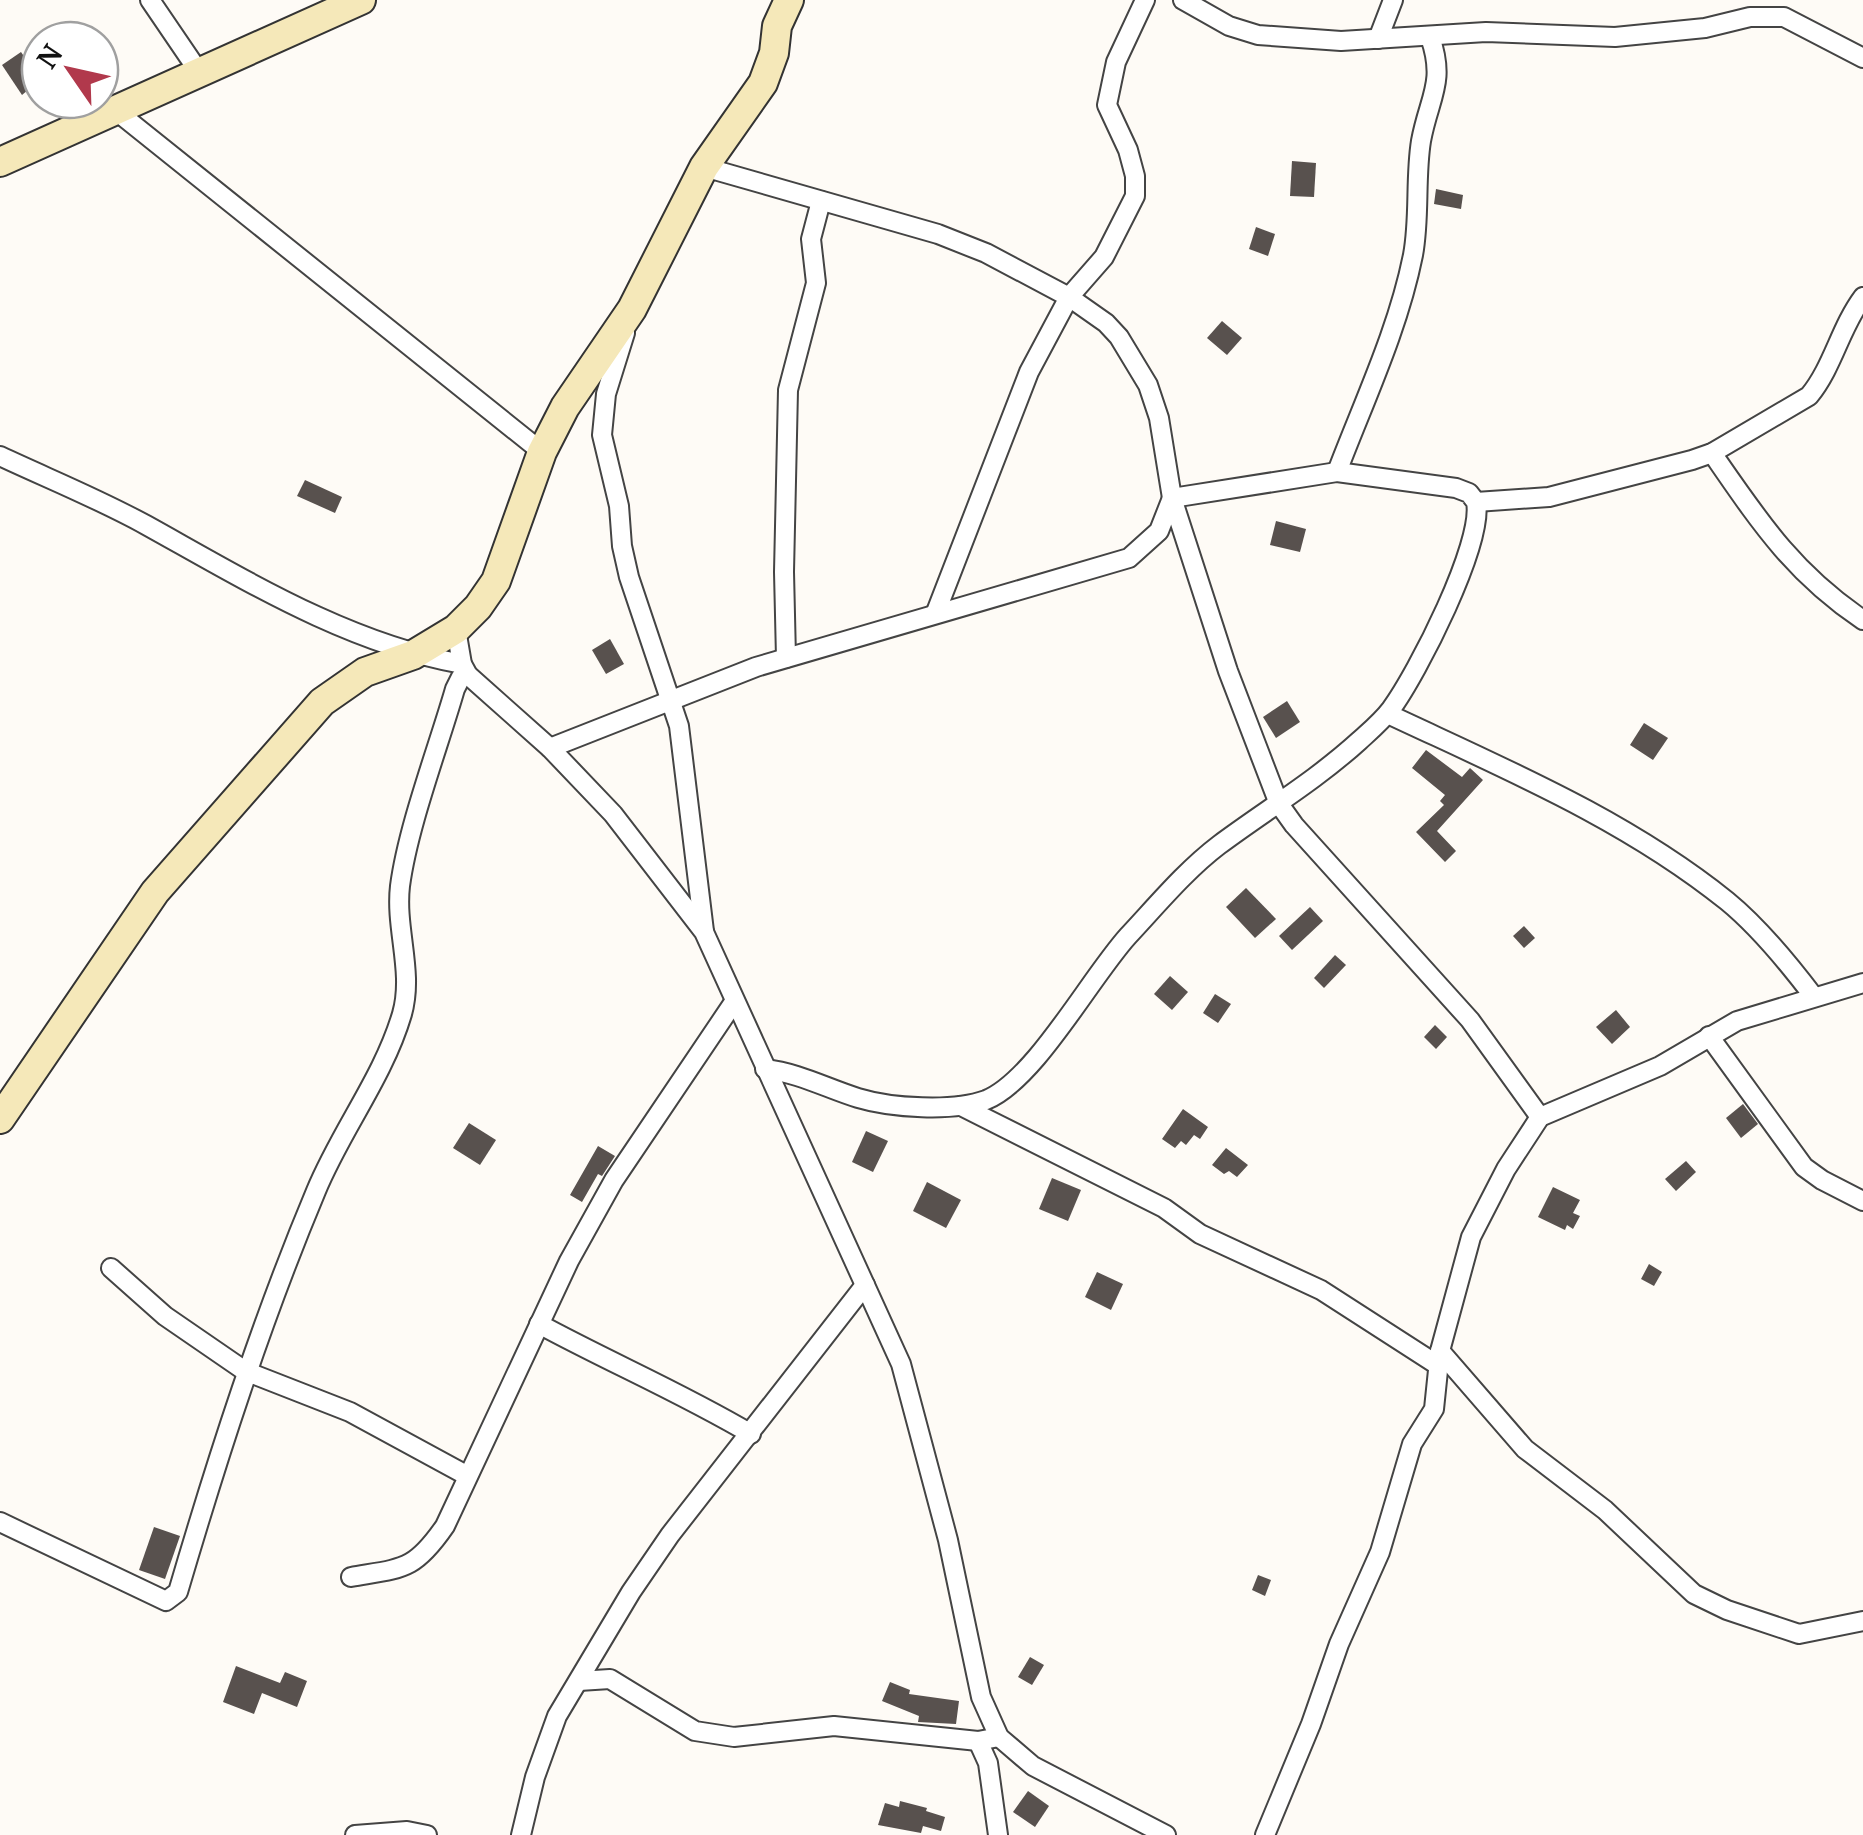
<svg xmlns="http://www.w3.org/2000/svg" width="1863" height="1835" font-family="'PT Serif',serif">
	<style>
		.building { fill: #58514e }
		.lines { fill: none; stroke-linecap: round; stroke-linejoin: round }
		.street-casing { stroke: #444; stroke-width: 22 }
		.secondary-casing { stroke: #333; stroke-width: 32 }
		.street { stroke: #fff; stroke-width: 18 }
		.secondary { stroke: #f5e8b9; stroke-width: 28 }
	</style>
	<rect width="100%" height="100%" fill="#fefbf6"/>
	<g class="building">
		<path d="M21 52 40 80 22 95 2 65Z"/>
		<path d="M1292 161 1316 163 1314 197 1290 196Z"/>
		<path d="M1436 189 1463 195 1461 209 1434 204Z"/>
		<path d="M1256 227 1275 234 1268 256 1249 249Z"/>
		<path d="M1222 321 1242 338 1227 355 1207 338Z"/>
		<path d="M305 480 342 497 335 513 297 496Z"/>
		<path d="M1276 521 1306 529 1300 552 1270 545Z"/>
		<path d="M610 639 624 664 606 674 592 650Z"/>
		<path d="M1287 701 1300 722 1276 738 1263 717Z"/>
		<path d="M1644 723 1668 738 1653 760 1630 745Z"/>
		<path d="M1426 750 1462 777 1470 768 1483 780 1437 831 1456 851 1445 862 1416 832 1444 805 1440 801 1445 795 1412 768Z"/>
		<path d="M1246 888 1276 919 1255 938 1226 907Z"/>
		<path d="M1310 907 1323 921 1292 950 1279 936Z"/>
		<path d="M1524 926 1535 938 1524 948 1513 936Z"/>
		<path d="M1335 955 1346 965 1324 988 1314 978Z"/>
		<path d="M1170 976 1188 992 1172 1010 1154 994Z"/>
		<path d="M1215 994 1231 1004 1218 1023 1203 1013Z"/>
		<path d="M1616 1010 1630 1027 1612 1044 1596 1027Z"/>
		<path d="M1435 1025 1447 1037 1436 1049 1424 1037Z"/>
		<path d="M1743 1104 1758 1124 1741 1138 1726 1118Z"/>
		<path d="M1183 1109 1208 1127 1200 1139 1194 1135 1186 1145 1181 1141 1175 1148 1162 1139Z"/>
		<path d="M469 1123 496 1140 480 1165 453 1148Z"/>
		<path d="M866 1131 888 1141 873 1172 852 1162Z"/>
		<path d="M598 1146 615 1156 602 1176 598 1174 582 1202 570 1195Z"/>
		<path d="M1226 1148 1248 1165 1237 1177 1229 1171 1224 1174 1212 1165Z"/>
		<path d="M1686 1161 1696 1172 1676 1191 1665 1179Z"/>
		<path d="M1052 1178 1081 1190 1068 1221 1039 1209Z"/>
		<path d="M927 1182 961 1200 946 1228 913 1211Z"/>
		<path d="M1553 1187 1580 1200 1573 1213 1580 1216 1573 1229 1567 1225 1565 1230 1538 1217Z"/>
		<path d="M1649 1264 1662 1272 1654 1286 1641 1279Z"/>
		<path d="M1097 1272 1123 1284 1111 1310 1085 1297Z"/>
		<path d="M154 1527 180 1536 165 1579 139 1570Z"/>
		<path d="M1258 1575 1271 1580 1265 1596 1252 1590Z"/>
		<path d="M1030 1657 1044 1665 1032 1685 1018 1677Z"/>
		<path d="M236 1666 280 1683 285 1672 307 1681 297 1707 262 1693 254 1714 223 1702Z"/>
		<path d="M890 1682 910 1690 909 1694 959 1701 956 1724 918 1722 919 1716 882 1701Z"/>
		<path d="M1028 1791 1049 1806 1035 1827 1013 1812Z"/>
		<path d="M900 1801 927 1808 926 1811 945 1817 941 1831 923 1826 921 1833 878 1825 885 1803 899 1807Z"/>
	</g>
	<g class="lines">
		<g class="street-casing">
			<g id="street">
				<path d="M150 0 199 72"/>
				<path d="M1183 0 1229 26 1258 35 1341 41 1486 32 1615 37 1705 28 1750 17H1784L1863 58"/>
				<path d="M1378 39 1393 0"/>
				<path d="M115 110 542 452"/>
				<path d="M704 167 938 234 986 253 1069 297 1106 323 1119 337 1148 385 1159 418 1172 498 1228 671 1279 804 1294 825 1470 1020 1540 1117"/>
				<path d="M625 333 606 394 602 435 619 506 622 546 629 577 679 726 704 931"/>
				<path d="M1712 453C1759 521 1793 573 1863 620"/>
				<path d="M0 456C49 479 99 499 146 525 247 581 347 643 462 664"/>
				<path d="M1337 472C1364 401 1398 330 1413 255 1420 218 1415 178 1421 141 1429 97 1446 83 1430 37"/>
				<path d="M1476 502 1549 497 1692 460 1712 453 1809 396C1833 367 1840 328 1863 297"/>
				<path d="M936 612 1029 372 1069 297 1104 257 1135 196V176L1128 150 1107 105 1116 62 1145 0"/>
				<path d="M456 629 462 664 468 675 550 748 613 814 704 932 901 1364 948 1540 981 1697 999 1737 1033 1766 1166 1835"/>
				<path d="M786 658 784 572 788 390 816 283 811 239 821 201"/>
				<path d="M1388 714C1505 769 1625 819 1727 901 1760 928 1789 964 1814 997"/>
				<path d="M550 748 756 667 1129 558 1159 531 1172 498 1337 472 1456 488 1469 493 1476 502C1484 543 1417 674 1391 709 1382 721 1370 731 1359 741 1315 781 1266 810 1219 845 1186 870 1157 905 1128 936 1090 978 1035 1080 986 1100 953 1112 891 1108 858 1098 826 1088 799 1073 765 1069"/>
				<path d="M1709 1036 1804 1167 1822 1180 1863 1201"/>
				<path d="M961 1106 1164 1208 1200 1234 1321 1290 1439 1366"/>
				<path d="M111 1268 165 1316 245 1371 350 1412 466 1475"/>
				<path d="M539 1324C609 1362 682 1393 751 1434"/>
				<path d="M1440 1351 1525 1449 1605 1510 1694 1594 1727 1610 1799 1634 1863 1621"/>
				<path d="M0 1522 166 1601 178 1592C218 1456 261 1322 316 1191 341 1130 383 1078 402 1014 414 972 395 929 400 886 408 826 438 748 455 689L461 677 468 675"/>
				<path d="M351 1577C403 1568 414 1571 445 1526L569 1261 614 1180 734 1002"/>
				<path d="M579 1681 610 1679 695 1731 734 1737 834 1726 978 1741 999 1737"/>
				<path d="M978 1741 988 1763 998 1835"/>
				<path d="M355 1835 407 1831 427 1835"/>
				<path d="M521 1835 535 1777 557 1716 631 1592 670 1535 865 1285"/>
				<path d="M1265 1835 1311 1724 1339 1644 1380 1552 1412 1444 1434 1409 1440 1351 1471 1237 1506 1169 1540 1117 1660 1066 1737 1021 1863 983"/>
			</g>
		</g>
		<g class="secondary-casing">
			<g id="secondary">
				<path d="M0 162 361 0"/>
				<path d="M0 1119 155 892 322 702 365 672 413 655 456 629 478 607 496 581 542 452 565 407 632 309 704 167 763 83 774 53 777 26 789 0"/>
			</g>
		</g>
		<use href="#street" class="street"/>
		<use href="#secondary" class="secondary"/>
	</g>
	<g transform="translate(70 70) rotate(304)"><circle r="48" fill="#ffffff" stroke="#a0a0a0" stroke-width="2.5"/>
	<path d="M0-8L18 38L0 25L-18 38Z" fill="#b1394c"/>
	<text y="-15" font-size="28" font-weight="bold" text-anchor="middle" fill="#111111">N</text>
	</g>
</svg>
